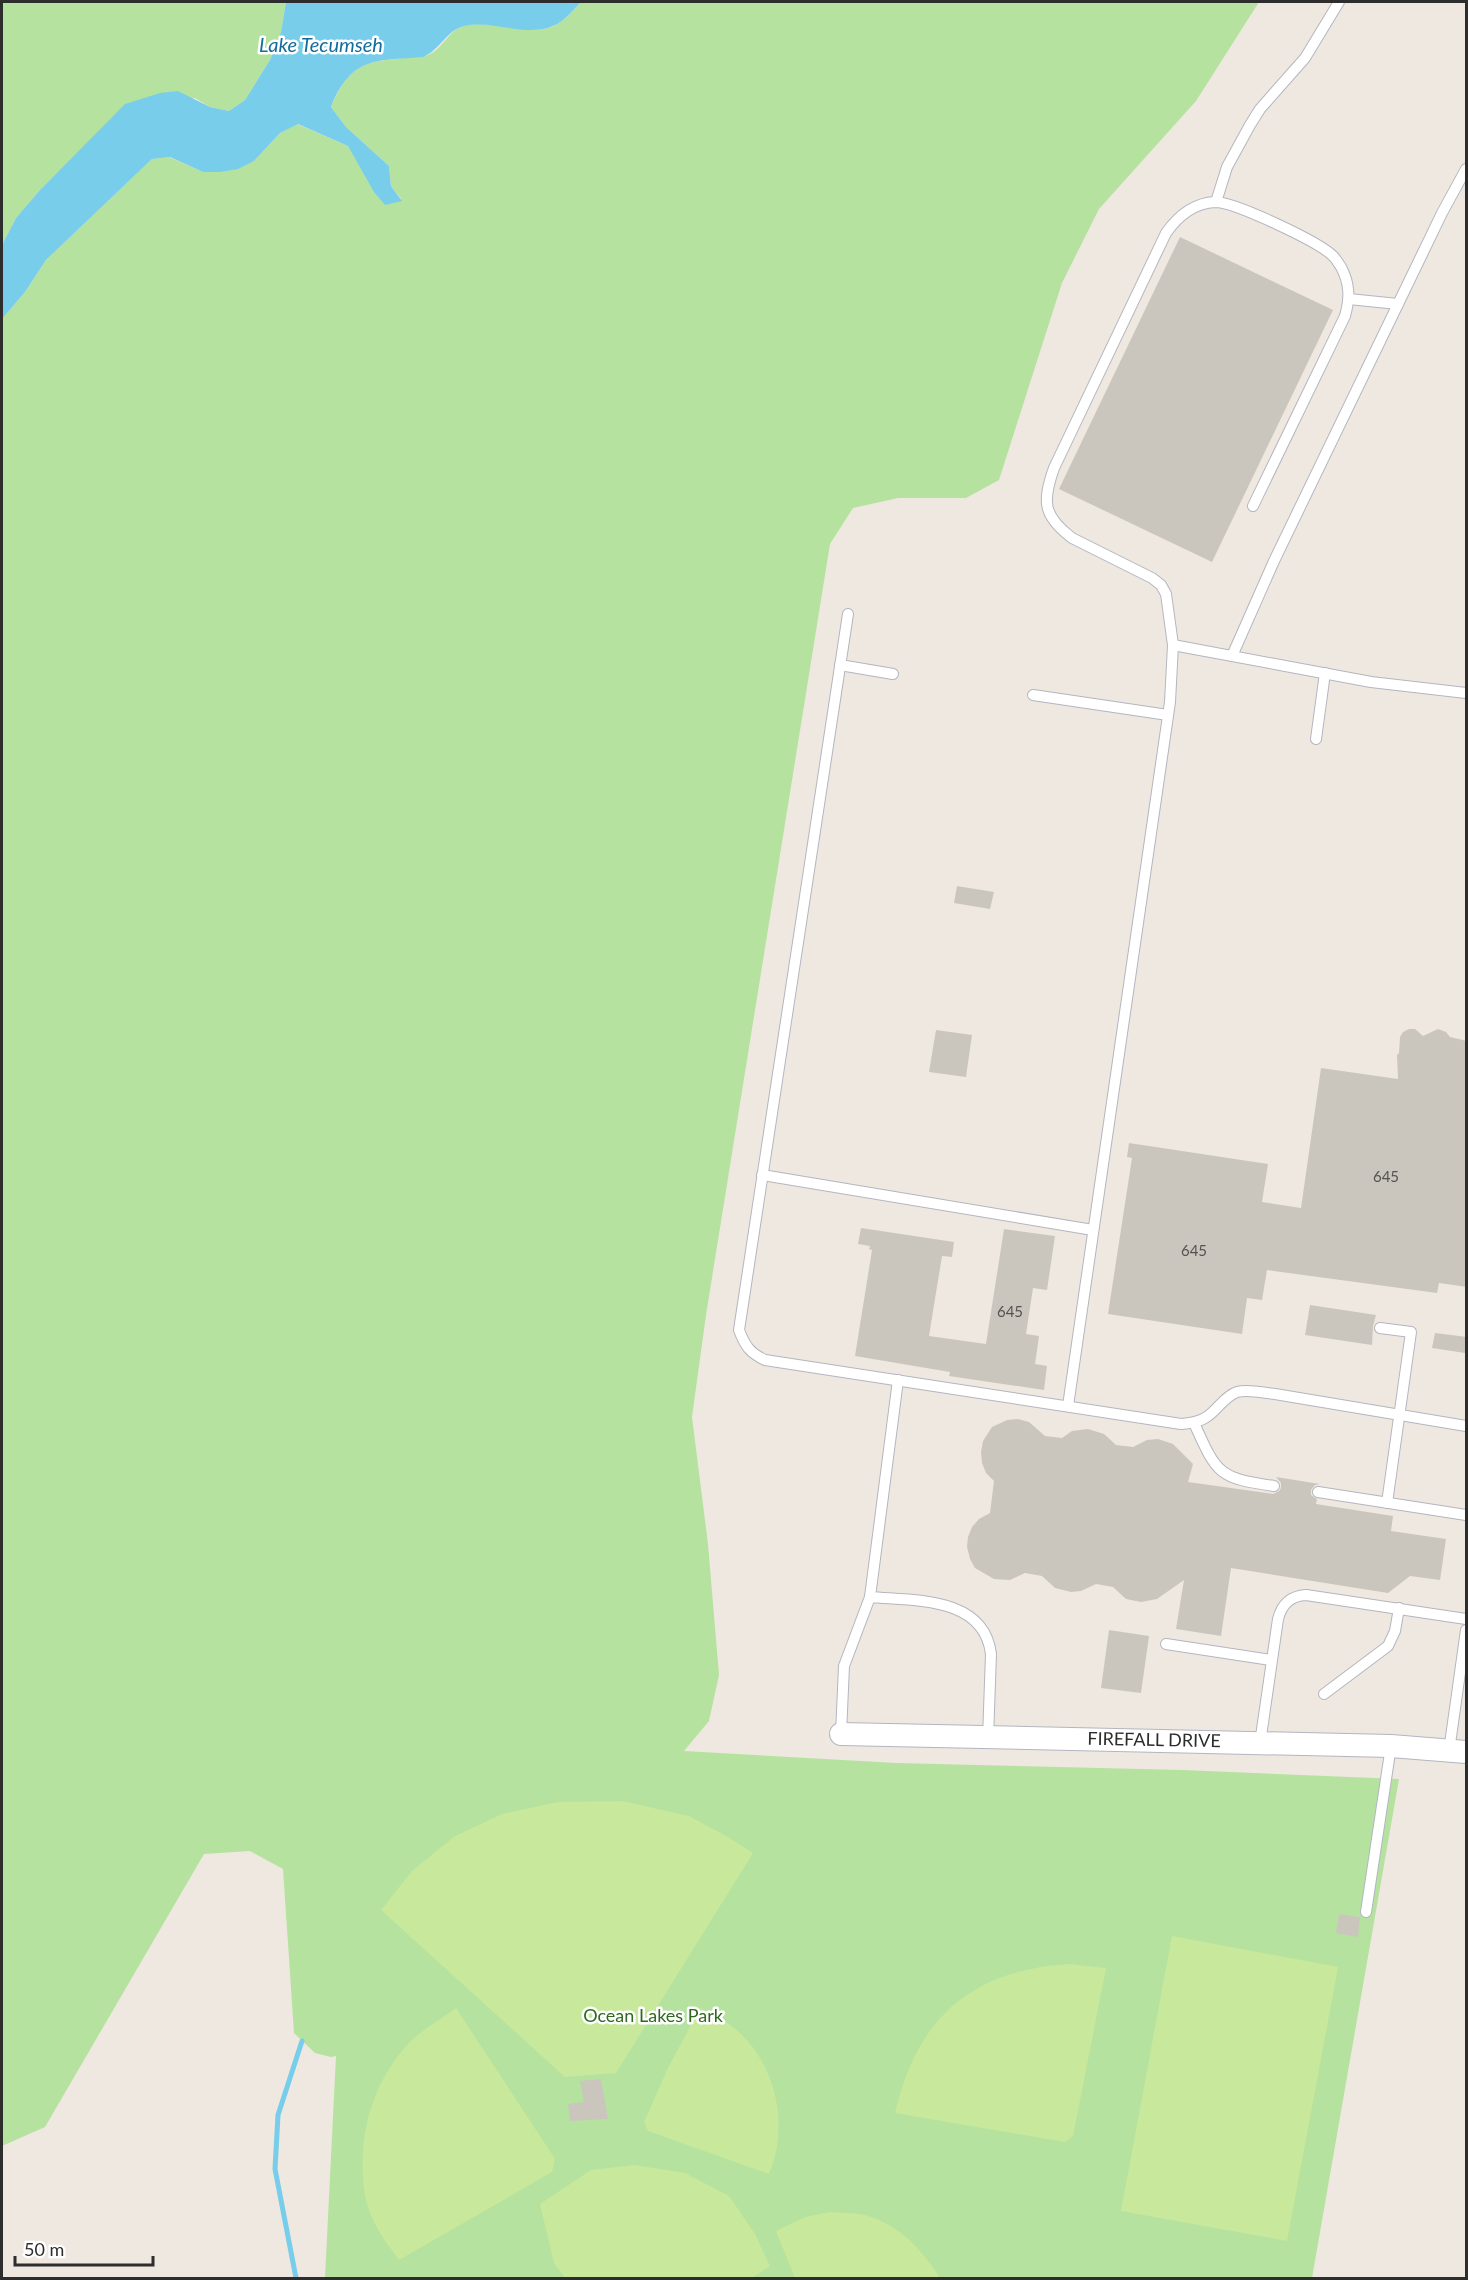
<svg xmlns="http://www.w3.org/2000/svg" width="1468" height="2280" font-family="Lato,sans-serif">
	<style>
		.green { fill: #b6e29f }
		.pitch { fill: #c8e89b }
		.water { fill: #78cdeb }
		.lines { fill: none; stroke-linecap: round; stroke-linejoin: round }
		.stream { stroke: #78cdeb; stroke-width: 5 }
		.building { fill: #cac6be }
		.lane-casing { stroke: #b3b6c0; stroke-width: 12 }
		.street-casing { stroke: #b3b6c0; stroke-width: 24 }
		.lane { stroke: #fff; stroke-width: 10 }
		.street { stroke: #fff; stroke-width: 22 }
		.labels { text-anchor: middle; stroke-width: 5; stroke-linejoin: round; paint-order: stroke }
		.number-label { font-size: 15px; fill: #545351 }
		.street-label { font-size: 18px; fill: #2d2d2d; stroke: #fff }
		.park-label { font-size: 18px; fill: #2e691e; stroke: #fff }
		.water-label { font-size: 20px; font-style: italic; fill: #136d9b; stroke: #fff }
	</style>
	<rect width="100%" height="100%" fill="#eee8e0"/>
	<g class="green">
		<path d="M2 2H286L281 32 270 60 245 100 229 111 210 107 195 98 126 104 40 190 16 218 2 245Z"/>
		<path d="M581 2H1259L1196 101 1099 209 1062 283 999 480 966 498H898L853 508 830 544 706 1315 692 1417 708 1544 719 1675 709 1721 684 1751 896 1763 1183 1770 1399 1779 1312 2278H325L336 2056 331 2057 315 2053 294 2033 283 1869 250 1851 204 1854 45 2127 2 2146V319L25 292 46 260 152 159 169 157 203 172 254 161 280 133 297 124 348 146 358 161 402 200 391 186 389 166 346 127 331 107C350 65 361 62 405 58 414 57 424 58 432 53 446 44 449 29 467 25 494 20 530 37 554 26 565 21 573 10 581 2Z"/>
	</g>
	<g class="pitch">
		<path d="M622 1801 689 1816 728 1837 753 1853 616 2073 565 2077 381 1910 412 1871 455 1836 502 1814 558 1802Z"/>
		<path d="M1172 1936 1338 1967 1287 2241 1121 2211Z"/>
		<path d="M1069 1964 1106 1968 1073 2136 1065 2142 895 2113C917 2018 971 1970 1069 1964Z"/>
		<path d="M456 2008 555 2159 552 2172 399 2260C386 2242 371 2223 366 2200 355 2145 370 2085 408 2044 421 2030 440 2020 456 2008Z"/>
		<path d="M700 2008C713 2015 728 2022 739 2032 777 2067 789 2127 769 2174L648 2131 644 2122 668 2068Z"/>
		<path d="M634 2165 685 2173 729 2196 755 2234 770 2266 752 2278H565L554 2263 540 2204 591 2170Z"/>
		<path d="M831 2212C840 2213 851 2213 860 2214 896 2221 922 2249 940 2278H795L776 2231 805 2217Z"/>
	</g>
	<path class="water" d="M286 2H581C573 10 564 22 553 26 525 38 493 19 464 26 447 30 440 50 423 57 375 61 352 56 331 107L346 127 389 166 391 186 402 201 385 205 374 192 348 146 298 124 280 133 254 161 238 169 220 172H203L170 157 152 159 46 260 25 292 2 319V245L16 218 40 190 125 104 160 93 178 91 210 107 229 111 245 100 270 60 281 32Z"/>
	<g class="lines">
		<path class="stream" d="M296 2278 275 2169 278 2115 302 2041"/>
	</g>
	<g class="building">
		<path d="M1180 237 1333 310 1212 562 1059 489Z"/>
		<path d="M957 886 994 892 990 909 954 903Z"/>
		<path d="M1409 1029H1415L1423 1036 1438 1029 1446 1032 1450 1037 1467 1041V1287L1439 1283 1437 1293 1267 1270 1262 1300 1247 1298 1242 1334 1108 1314 1132 1158 1127 1157 1129 1143 1268 1164 1262 1202 1301 1208 1321 1068 1398 1079 1397 1055 1399 1053 1400 1037 1403 1032Z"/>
		<path d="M936 1030 972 1035 966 1077 929 1072Z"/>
		<path d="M861 1228 954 1242 952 1257 942 1256 929 1336 986 1344 1004 1229 1055 1236 1047 1290 1033 1288 1026 1334 1039 1336 1035 1364 1047 1366 1044 1390 949 1376 950 1372 855 1356 872 1250 869 1249 870 1246 858 1244Z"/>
		<path d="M1310 1305 1376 1315 1373 1326 1372 1345 1305 1335Z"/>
		<path d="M1435 1333 1467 1337 1465 1353 1432 1348Z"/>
		<path d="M1018 1419 1029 1422 1045 1436 1062 1438 1072 1431 1088 1429 1104 1434 1116 1445 1133 1447 1147 1440 1158 1439 1173 1444 1193 1464 1188 1482 1273 1494 1279 1491 1281 1488V1483L1276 1477 1320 1484 1315 1485 1311 1490V1495L1317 1499 1316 1504 1393 1516 1391 1531 1446 1539 1440 1580 1410 1576 1388 1593 1231 1568 1221 1636 1176 1629 1184 1580 1157 1599 1141 1602 1126 1599 1113 1587 1096 1584 1081 1591 1071 1592 1055 1588 1042 1576 1025 1573 1010 1580 994 1579 975 1568 970 1559 967 1547 968 1537 972 1527 979 1519 990 1513 994 1481 986 1473 982 1463 981 1452 983 1441 992 1427 1007 1420Z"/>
		<path d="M1109 1630 1149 1636 1141 1693 1101 1688Z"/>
		<path d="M1339 1914 1360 1917 1358 1937 1336 1933Z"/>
		<path d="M601 2079 608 2119 570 2121 568 2104 584 2102 580 2081Z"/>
	</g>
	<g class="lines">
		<g class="lane-casing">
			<g id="lane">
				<path d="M1216 202 1227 167 1250 125 1260 109 1305 58 1339 2"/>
				<path d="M1349 299 1398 304"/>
				<path d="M848 614 739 1330C745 1346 750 1353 765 1360L1181 1424C1190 1423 1200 1422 1208 1416 1218 1409 1225 1396 1237 1392 1248 1389 1264 1393 1275 1394L1466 1426"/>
				<path d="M1173 645 1371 682 1466 693"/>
				<path d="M1232 656 1274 561 1442 213 1466 169"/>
				<path d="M840 665 893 674"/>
				<path d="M1033 695 1168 715"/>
				<path d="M1316 739 1325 673"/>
				<path d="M762 1175 1093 1230"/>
				<path d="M1380 1328 1411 1332 1387 1503"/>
				<path d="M1068 1406 1170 702 1173 645 1166 594 1161 585 1152 578 1072 538C1043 516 1042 502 1054 468L1166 233C1178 216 1194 203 1215 202 1235 202 1319 242 1333 256 1336 259 1339 264 1341 267 1350 284 1350 298 1345 316L1253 506"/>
				<path d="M1194 1423C1217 1474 1218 1478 1274 1486"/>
				<path d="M1318 1492 1466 1515"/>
				<path d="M870 1597 898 1380"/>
				<path d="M1166 1644 1271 1660"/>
				<path d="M1324 1694 1388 1646 1395 1631 1399 1608"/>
				<path d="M841 1734 844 1666 870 1597C914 1601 984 1596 991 1654L988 1738"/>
				<path d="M1260 1743 1278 1619C1282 1604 1290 1596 1306 1595L1466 1619"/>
				<path d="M1449 1751 1466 1630"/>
				<path d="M1366 1912 1391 1746"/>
			</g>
		</g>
		<g class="street-casing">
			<path id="street" d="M841 1734 1391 1746 1466 1752"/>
		</g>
		<use href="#lane" class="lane"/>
		<use href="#street" class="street"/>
	</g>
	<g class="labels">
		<g class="number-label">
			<text x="1386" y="1182">645</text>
			<text x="1194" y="1256">645</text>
			<text x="1010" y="1317">645</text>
		</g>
		<g class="street-label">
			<text transform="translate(1154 1740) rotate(1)" y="6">FIREFALL DRIVE</text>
		</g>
		<g class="park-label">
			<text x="653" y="2022">Ocean Lakes Park</text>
		</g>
		<g class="water-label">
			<text x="321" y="52">Lake Tecumseh</text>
		</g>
	</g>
	<rect width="1468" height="2280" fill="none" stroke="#2d2d2d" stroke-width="6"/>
	<path d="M15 2256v9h138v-9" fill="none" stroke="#2d2d2d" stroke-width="3"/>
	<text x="24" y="2256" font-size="18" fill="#2d2d2d" stroke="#ffffff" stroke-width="4.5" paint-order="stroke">50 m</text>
</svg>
